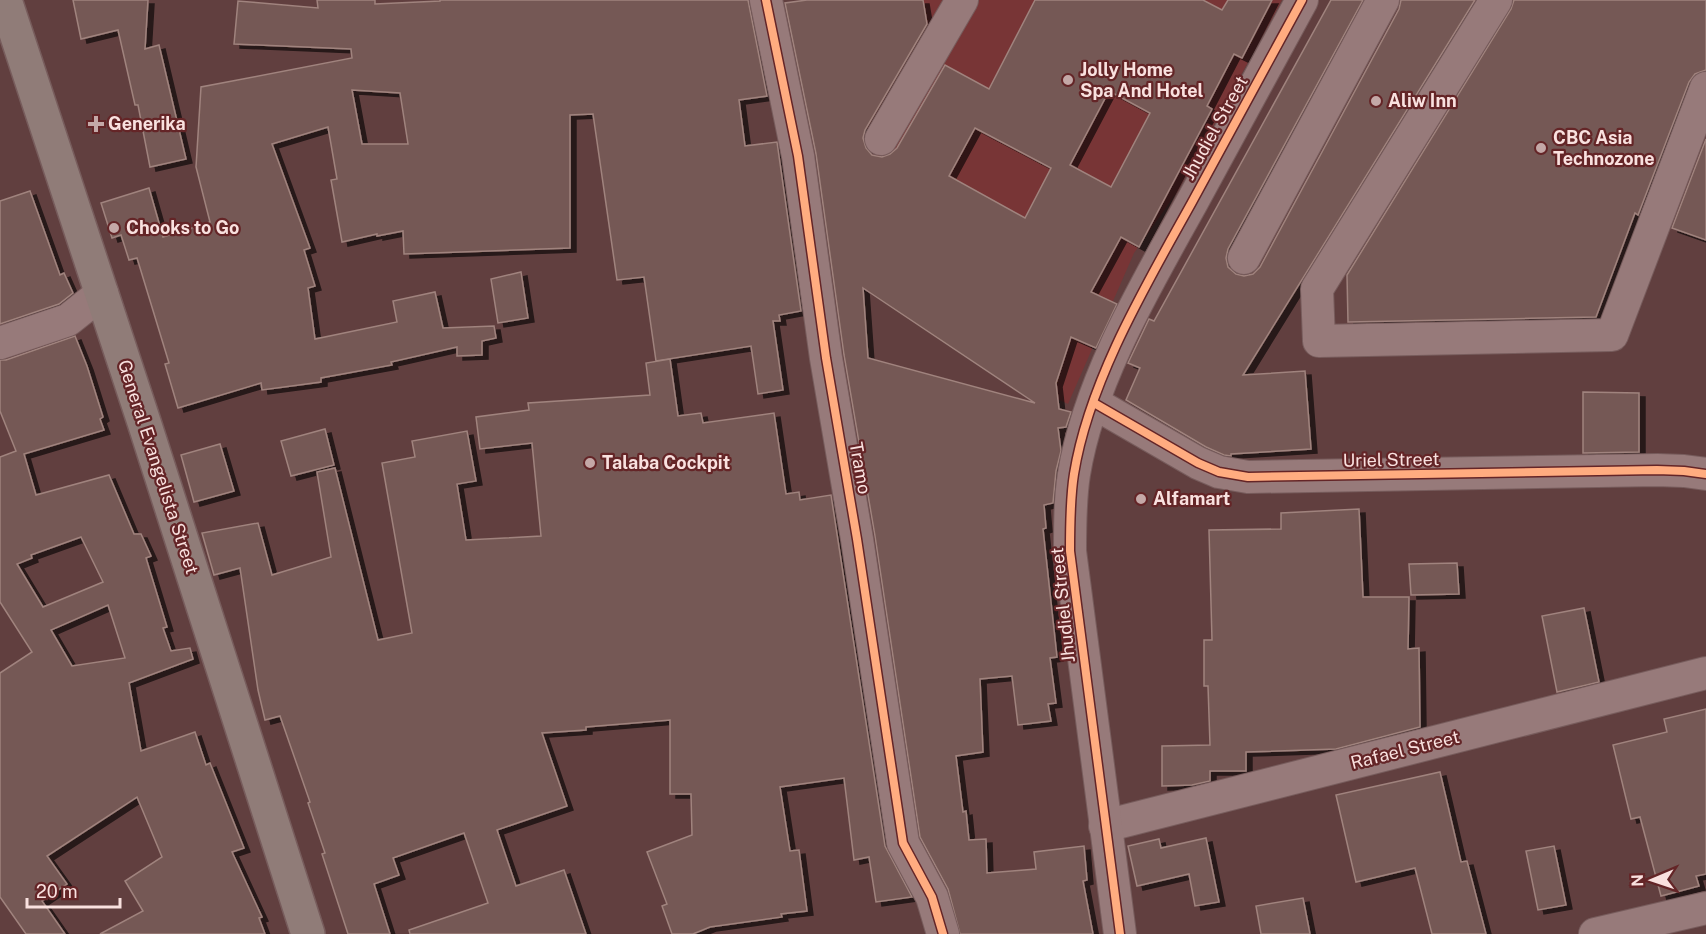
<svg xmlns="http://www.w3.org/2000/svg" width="1706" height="934" font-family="'Public Sans',sans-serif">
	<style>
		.built { fill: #783536 }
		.building { fill: #755954; stroke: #a0837e; stroke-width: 1.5; fill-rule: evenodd; filter: url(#shadow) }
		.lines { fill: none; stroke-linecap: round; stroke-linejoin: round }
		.minor-casing { stroke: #775c5c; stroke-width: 34 }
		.major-casing { stroke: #775c5c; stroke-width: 36 }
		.minor { stroke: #977a7a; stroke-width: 32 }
		.major { stroke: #907c78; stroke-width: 33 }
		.cycleway-casing { stroke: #642527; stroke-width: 11 }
		.cycleway { stroke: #ffac80; stroke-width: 8 }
		.poi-dot { fill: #c4a8a7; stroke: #642527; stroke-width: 2 }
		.labels { text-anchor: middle; stroke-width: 4.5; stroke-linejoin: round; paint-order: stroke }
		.poi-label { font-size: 18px; font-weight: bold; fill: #f9e1df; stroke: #642527; text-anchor: start }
		.street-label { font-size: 18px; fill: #f9e1df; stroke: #642527 }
	</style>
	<defs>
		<filter id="shadow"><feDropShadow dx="6" dy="4" stdDeviation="0" flood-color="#0009"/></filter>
	</defs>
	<rect width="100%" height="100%" fill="#613f3f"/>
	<path class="built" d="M842 0H1282L1177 192 1134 253 1068 404 962 354 903 315Z"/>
	<g class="building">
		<path d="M73 0H148L145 49 159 45 186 159 150 167 138 105H135L118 30 81 39Z"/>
		<path d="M317 0H375V4L440 1V0H748L767 96 739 100 745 146 777 142 801 311 779 315 780 321H773L783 390 758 394 751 346 656 361 644 277 617 280 593 114 570 115V248L404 254 403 231 377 236V234L342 242 331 180 337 179 328 127 272 144 310 248 304 250 315 286 308 288 315 339 397 322 393 301 435 292 443 328 494 326 496 338 482 341V355L457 356V347L391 362 392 365 321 378V382L262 390 261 383 178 408 165 364 169 363 137 258 129 260 121 235 112 238 101 203 149 188 163 237 210 222 196 167 201 87 352 58 351 49 234 44 238 1 318 8ZM352 90 400 93 408 144H362Z"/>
		<path d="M807 0H923L927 24 865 130 863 138 866 148 872 155 882 157 890 154 897 148 945 65 989 89 1035 0H1203L1222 10 1228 0H1272L1242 58 1234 54 1207 106 1212 109 1139 247 1121 237 1091 292 1117 304 1096 348 1071 337 1056 383 1059 409 1071 412 1066 427 1058 428 1061 451 1056 471 1053 503 1044 505 1046 528 1043 529 1057 657 1050 658 1056 703 1048 704 1051 721 1018 725 1012 676 980 679 983 752 956 756 963 812 966 811 969 840 986 839 987 873 1036 869 1034 852 1084 846 1087 880 1083 881 1093 934H960L948 889 920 837 875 536 844 355 816 154 785 3ZM1109 91 1150 113 1111 187 1070 165ZM975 128 1051 168 1025 218 949 176ZM863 288 1035 403 868 358Z"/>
		<path d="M1331 0H1363L1228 249 1226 258 1228 267 1236 274 1244 276 1253 274 1260 267 1399 9 1401 0H1475L1243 375 1305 371 1311 449 1231 454V456L1224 455 1206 447 1126 400 1140 368 1128 363 1149 319 1154 321Z"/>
		<path d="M1514 0H1706V70L1695 74 1689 82 1638 215 1635 213 1596 317 1348 322 1347 275 1511 9Z"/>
		<path d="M1706 139V240L1672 228Z"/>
		<path d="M30 191 60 275 64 273 73 293 59 304 0 324V201Z"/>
		<path d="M521 272 528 318 498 323 491 279Z"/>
		<path d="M75 336 87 366 103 417 100 419 104 430 24 454 36 495 109 475 134 534H141L151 556 146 558 167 627 163 628 171 651 190 648 193 659 129 683 141 751 195 732 206 765 210 763 244 848 232 852 262 917 259 918 265 934H100L143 911 125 881 162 857 137 797 47 856 67 884 42 901 65 934H26L0 897V673L32 652 0 602V457L16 451 0 411V360H6ZM81 537 103 582 43 607 17 564 32 558 31 555ZM108 605 125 658 72 666 51 630Z"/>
		<path d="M670 359 678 416 701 413 703 423 774 413 786 494 799 492 800 500 831 495 885 846 912 897 876 902 869 857 854 860 844 778 780 787 790 851 799 850 807 911 781 914 782 917 710 927 693 934H672L662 906 667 904 647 852 692 835 691 794H670V720L586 727V730L542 733 567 806 497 830 516 886 564 870 586 934H410L409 930 488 903 464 833 393 858 399 875 374 884 390 934H348L322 854 325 853 308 803 310 802 280 716 265 720 258 690 240 568 214 575 202 533 258 523 272 575 331 557 317 472 335 468 378 640 412 633 382 463 415 457 412 441 467 431 476 481 457 484 466 540 541 536 532 443 480 449 476 417 529 410 528 403 650 395 646 363Z"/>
		<path d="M1583 392 1639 393V452L1583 453Z"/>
		<path d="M325 429 334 465 291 476 281 441Z"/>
		<path d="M220 444 234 491 194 502 181 455Z"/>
		<path d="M1359 509 1363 597H1409L1408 649 1419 648 1420 727 1336 749 1246 752V771H1210V781L1192 785 1162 786V746L1210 745 1208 686H1204V640H1212L1209 530 1281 529V513Z"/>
		<path d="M1457 563 1459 594 1411 595 1409 564Z"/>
		<path d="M1584 608 1599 682 1557 692 1542 616Z"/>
		<path d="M1706 709V874L1696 876 1699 886 1661 896 1640 817 1631 819 1613 745 1667 732 1664 719Z"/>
		<path d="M1440 772 1461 862 1467 861 1486 934H1432L1415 868 1356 882 1336 795Z"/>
		<path d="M1206 838 1219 902 1195 906 1189 874 1137 886 1128 846 1159 839 1161 848Z"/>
		<path d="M1554 846 1566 905 1538 910 1526 851Z"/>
		<path d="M1303 898 1310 934H1261L1256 906Z"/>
	</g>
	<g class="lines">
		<g class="minor-casing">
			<g id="minor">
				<path d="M766 0 798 156 826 358 857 539 903 843 932 897 943 934"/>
				<path d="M1496 0 1317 289 1319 341 1612 335 1706 88"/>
				<path d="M881 139 962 0"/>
				<path d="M1244 258 1383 0"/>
				<path d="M0 343 68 320 102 293"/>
				<path d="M1094 403 1198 463 1219 472 1248 477 1657 470 1684 471 1706 474"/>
				<path d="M1105 826 1706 673"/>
				<path d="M1120 934 1070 551C1070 525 1070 499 1074 474 1089 381 1146 285 1191 204 1228 136 1265 68 1302 0"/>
				<path d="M1595 934 1706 908"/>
			</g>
		</g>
		<g class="major-casing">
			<path id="major" d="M5 0 144 422 308 934"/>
		</g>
		<use href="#minor" class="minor"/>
		<use href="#major" class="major"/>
		<g class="cycleway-casing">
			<g id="cycleway">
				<path d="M766 0 798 156 826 358 857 539 903 843 932 897 943 934"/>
				<path d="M1094 403 1198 463 1219 472 1248 477 1657 470 1684 471 1706 474"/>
				<path d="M1120 934 1070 551C1070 525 1070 499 1074 474 1089 381 1146 285 1191 204 1228 136 1265 68 1302 0"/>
			</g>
		</g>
		<use href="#cycleway" class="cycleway"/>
	</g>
	<g class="poi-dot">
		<circle cx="1068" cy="80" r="6"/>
		<circle cx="1376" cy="101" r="6"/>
		<path d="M93 115h6v6h6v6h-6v6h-6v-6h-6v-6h6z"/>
		<circle cx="1541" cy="148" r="6"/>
		<circle cx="114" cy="228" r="6"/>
		<circle cx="590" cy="463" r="6"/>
		<circle cx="1141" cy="499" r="6"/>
	</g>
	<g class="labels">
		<g class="poi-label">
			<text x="1080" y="76">Jolly Home<tspan x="1080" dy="21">Spa And Hotel</tspan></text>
			<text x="1388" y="107">Aliw Inn</text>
			<text x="108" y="130">Generika</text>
			<text x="1553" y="144">CBC Asia<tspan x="1553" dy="21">Technozone</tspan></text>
			<text x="126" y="234">Chooks to Go</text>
			<text x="602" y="469">Talaba Cockpit</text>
			<text x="1153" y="505">Alfamart</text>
		</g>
		<g class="street-label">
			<text transform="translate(1215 128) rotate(-61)" y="6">Jhudiel Street</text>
			<text transform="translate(1391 460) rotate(-1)" y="6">Uriel Street</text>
			<text transform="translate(158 467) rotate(72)" y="6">General Evangelista Street</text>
			<text transform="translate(860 468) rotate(80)" y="6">Tramo</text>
			<text transform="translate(1063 605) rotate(-96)" y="6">Jhudiel Street</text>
			<text transform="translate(1405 750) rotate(-14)" y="6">Rafael Street</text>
		</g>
	</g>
	<g transform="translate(1652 880) rotate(268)" stroke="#642527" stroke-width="4.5" paint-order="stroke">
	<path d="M0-4.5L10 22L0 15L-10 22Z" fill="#f9e1df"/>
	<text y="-9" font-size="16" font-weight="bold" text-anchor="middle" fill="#f9e1df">N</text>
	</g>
	<path d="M27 898v9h93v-9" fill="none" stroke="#f9e1df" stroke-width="3"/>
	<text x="36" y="898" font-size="18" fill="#f9e1df" stroke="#642527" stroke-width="4.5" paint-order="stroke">20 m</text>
</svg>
